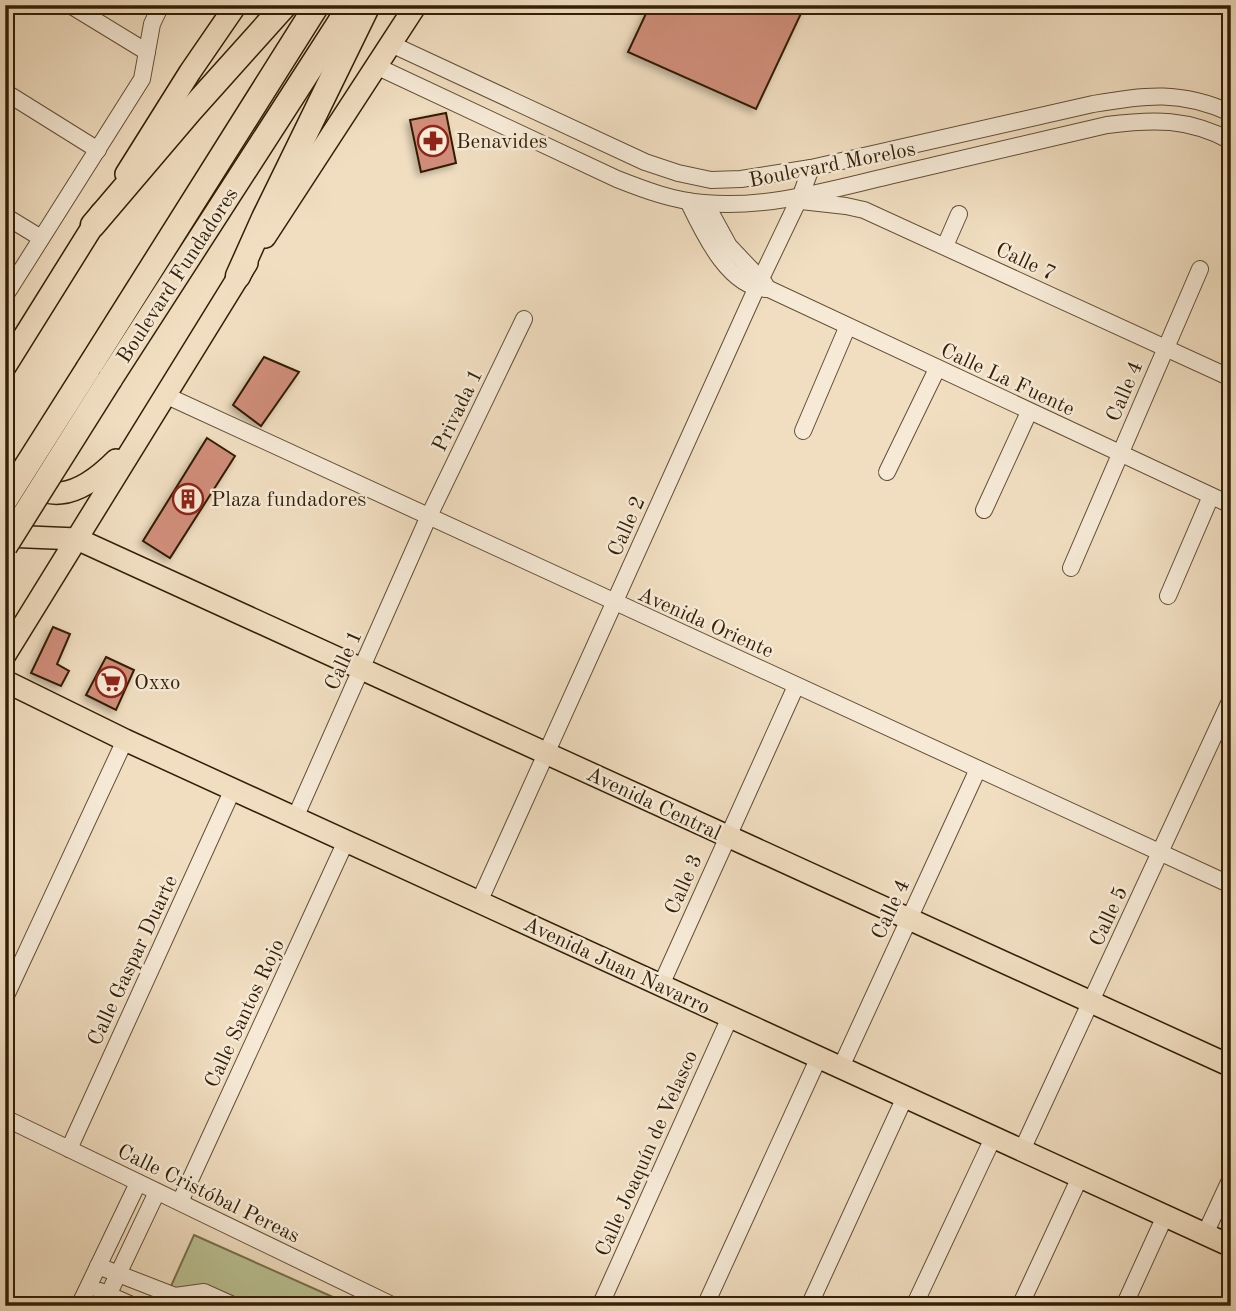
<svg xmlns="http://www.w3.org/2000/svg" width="1236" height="1311" font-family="'Old Standard TT',serif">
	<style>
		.green { fill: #bac193; stroke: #76704c; stroke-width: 2 }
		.building { fill: #cf8d79; stroke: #321f06; stroke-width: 2; filter: url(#shadow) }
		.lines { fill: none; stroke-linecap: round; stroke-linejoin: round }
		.minor-casing { stroke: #624f35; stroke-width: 18 }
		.major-casing { stroke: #321f06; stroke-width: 24 }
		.highway-casing { stroke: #321f06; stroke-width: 27 }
		.minor { stroke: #f6ead7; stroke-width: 16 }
		.major { stroke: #f1dec1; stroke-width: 21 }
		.highway { stroke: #f1dec1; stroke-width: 24 }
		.highway-bridge-casing { stroke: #321f06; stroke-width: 27; stroke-linecap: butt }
		.highway-bridge { stroke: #f1dec1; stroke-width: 24 }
		.labels { text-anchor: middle; stroke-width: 5; stroke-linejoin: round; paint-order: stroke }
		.poi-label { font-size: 21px; fill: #321f06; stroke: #f6ead7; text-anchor: start }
		.street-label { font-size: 21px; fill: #321f06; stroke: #f6ead7 }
	</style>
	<defs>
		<filter id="shadow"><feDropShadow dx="-3.5" dy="3.5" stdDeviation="3.5" flood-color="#0004"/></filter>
	</defs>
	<rect width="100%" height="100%" fill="#f1dec1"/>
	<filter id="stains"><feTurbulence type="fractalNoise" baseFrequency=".00286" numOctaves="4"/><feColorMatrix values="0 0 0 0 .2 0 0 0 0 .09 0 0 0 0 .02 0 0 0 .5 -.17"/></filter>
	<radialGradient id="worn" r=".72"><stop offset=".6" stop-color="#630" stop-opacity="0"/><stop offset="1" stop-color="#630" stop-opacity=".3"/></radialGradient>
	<path class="green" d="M194 1235 353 1306H162Z"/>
	<g class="building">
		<path d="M650 5H805L756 109 628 52Z"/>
		<path d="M446 113 456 163 421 172 410 120Z"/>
		<path d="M264 357 299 372 261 426 233 405Z"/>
		<path d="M207 438 235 456 170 558 143 541Z"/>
		<path d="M53 627 70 634 57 664 69 671 61 686 31 673Z"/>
		<path d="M106 657 134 670 116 710 86 695Z"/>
	</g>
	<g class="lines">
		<g class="minor-casing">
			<g id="minor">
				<path d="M70 5 147 52"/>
				<path d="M391 44 645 162 678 173 711 180 741 179 811 168 1093 104C1146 95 1180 90 1231 113"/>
				<path d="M378 67 617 179C645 190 674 201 704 203 765 209 829 190 889 176 961 159 1034 142 1107 125 1154 119 1188 118 1231 141"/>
				<path d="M5 92 98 150"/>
				<path d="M688 201C703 232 729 290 769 289L1231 505"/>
				<path d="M801 201 846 206 864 210 1231 378"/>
				<path d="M706 204 729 246 765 284"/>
				<path d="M5 216 41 238"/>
				<path d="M945 246 959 214"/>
				<path d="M5 296 142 79 152 24 161 5"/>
				<path d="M165 395 1231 885"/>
				<path d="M803 431 847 328"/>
				<path d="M887 472 937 369"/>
				<path d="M984 510 1029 412"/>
				<path d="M1071 568 1200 269"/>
				<path d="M1168 596 1211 496"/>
				<path d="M295 818 428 518 524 319"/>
				<path d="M479 902 756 289 801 195 811 168"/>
				<path d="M661 985 796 686"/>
				<path d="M5 998 125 740"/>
				<path d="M841 1067 978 769"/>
				<path d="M5 1118 394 1306"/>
				<path d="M69 1149 233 789"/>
				<path d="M1022 1150 1231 699"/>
				<path d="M180 1202 346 841"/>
				<path d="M1205 1234 1231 1178"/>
				<path d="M98 1266 175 1296 204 1292 235 1306"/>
				<path d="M100 1291 134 1306"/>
				<path d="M79 1306 138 1183"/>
				<path d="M103 1306 157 1192"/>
				<path d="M600 1306 730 1017"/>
				<path d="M705 1306 819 1057"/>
				<path d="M809 1306 905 1097"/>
				<path d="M914 1306 993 1138"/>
				<path d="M1020 1306 1080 1177"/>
				<path d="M1124 1306 1165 1216"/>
				<path d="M1228 1306 1231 1300"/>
			</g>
		</g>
		<g class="major-casing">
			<g id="major">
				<path d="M126 174 190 72 236 5"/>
				<path d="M265 237 416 5"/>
				<path d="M5 367 101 213"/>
				<path d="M5 465C45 508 78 498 116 460"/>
				<path d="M5 536 77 539 1231 1066"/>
				<path d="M5 655 247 263"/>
				<path d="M5 681 125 740 1231 1246"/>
			</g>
		</g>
		<g class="highway-casing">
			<g id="highway">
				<path d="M93 225 190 111 285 5"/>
				<path d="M238 276 264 218 368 5"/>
				<path d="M88 369 317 5"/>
				<path d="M110 379 351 5"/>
			</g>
		</g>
		<use href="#minor" class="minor"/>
		<use href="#major" class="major"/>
		<use href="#highway" class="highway"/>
		<g class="highway-bridge-casing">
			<g id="highway-bridge">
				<path d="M5 500 88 369"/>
				<path d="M5 546 110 379"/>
			</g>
		</g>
		<use href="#highway-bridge" class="highway-bridge"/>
	</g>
	<defs>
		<g id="pharmacy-ring" transform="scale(1.575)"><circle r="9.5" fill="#f6ead7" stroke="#8f2418" stroke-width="1.5"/><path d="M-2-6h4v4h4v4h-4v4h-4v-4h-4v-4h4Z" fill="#8f2418"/></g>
		<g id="building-ring" transform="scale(1.575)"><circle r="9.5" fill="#f6ead7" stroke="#8f2418" stroke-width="1.5"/><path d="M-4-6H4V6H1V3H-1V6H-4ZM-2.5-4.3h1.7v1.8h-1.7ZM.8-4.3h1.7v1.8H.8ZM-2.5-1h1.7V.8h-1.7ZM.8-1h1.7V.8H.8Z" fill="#8f2418"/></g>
		<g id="supermarket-ring" transform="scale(1.575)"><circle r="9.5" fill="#f6ead7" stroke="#8f2418" stroke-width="1.5"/><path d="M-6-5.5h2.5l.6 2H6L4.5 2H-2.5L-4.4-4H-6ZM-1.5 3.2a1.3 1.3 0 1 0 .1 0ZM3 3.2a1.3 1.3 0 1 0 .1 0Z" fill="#8f2418"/></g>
	</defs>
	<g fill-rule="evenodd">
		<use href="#pharmacy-ring" x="433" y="141"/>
		<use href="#building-ring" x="188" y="499"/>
		<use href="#supermarket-ring" x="111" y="682"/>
	</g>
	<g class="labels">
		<g class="poi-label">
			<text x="456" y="148">Benavides</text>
			<text x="211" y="506">Plaza fundadores</text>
			<text x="134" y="689">Oxxo</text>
		</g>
		<g class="street-label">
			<text transform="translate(832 164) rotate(-11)" y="7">Boulevard Morelos</text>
			<text transform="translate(1026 261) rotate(25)" y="7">Calle 7</text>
			<text transform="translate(177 275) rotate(-57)" y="7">Boulevard Fundadores</text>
			<text transform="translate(1008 379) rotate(25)" y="7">Calle La Fuente</text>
			<text transform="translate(1124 391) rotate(-67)" y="7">Calle 4</text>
			<text transform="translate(457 410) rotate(-64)" y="7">Privada 1</text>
			<text transform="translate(626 526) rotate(-66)" y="7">Calle 2</text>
			<text transform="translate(706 622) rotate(24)" y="7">Avenida Oriente</text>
			<text transform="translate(343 660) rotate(-66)" y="7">Calle 1</text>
			<text transform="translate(654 803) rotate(25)" y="7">Avenida Central</text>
			<text transform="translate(683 884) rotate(-66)" y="7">Calle 3</text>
			<text transform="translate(890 909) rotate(-65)" y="7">Calle 4</text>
			<text transform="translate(1108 916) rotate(-65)" y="7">Calle 5</text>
			<text transform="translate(132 960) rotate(-65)" y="7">Calle Gaspar Duarte</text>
			<text transform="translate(617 965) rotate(25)" y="7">Avenida Juan Navarro</text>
			<text transform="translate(244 1013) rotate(-65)" y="7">Calle Santos Rojo</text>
			<text transform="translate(646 1153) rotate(-66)" y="7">Calle Joaquín de Velasco</text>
			<text transform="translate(209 1193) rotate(26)" y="7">Calle Cristóbal Pereas</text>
		</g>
	</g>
	<rect width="1236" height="1311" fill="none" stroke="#f1dec1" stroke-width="28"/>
	<rect x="7" y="7" width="1222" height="1297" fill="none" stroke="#321f06" stroke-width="3.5"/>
	<rect x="14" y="14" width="1208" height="1283" fill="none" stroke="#321f06" stroke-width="2"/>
	<rect width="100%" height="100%" filter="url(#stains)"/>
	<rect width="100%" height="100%" fill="url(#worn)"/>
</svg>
